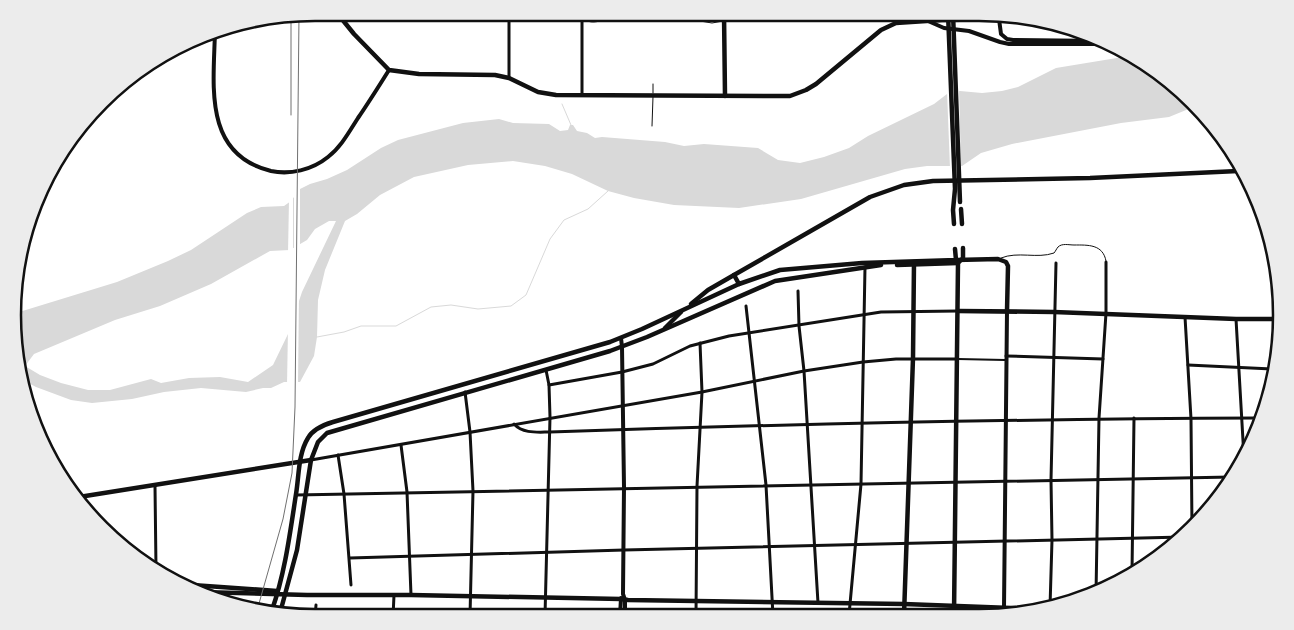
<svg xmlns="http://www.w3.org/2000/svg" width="1294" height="630" font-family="Overpass,sans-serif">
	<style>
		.water { fill: #d9d9d9; fill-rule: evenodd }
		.pier { fill: #fff }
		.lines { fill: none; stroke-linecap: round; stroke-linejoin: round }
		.stream { stroke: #d9d9d9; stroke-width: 1 }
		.service { stroke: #111; stroke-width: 1 }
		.pedestrian { stroke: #111; stroke-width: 2 }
		.minor { stroke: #111; stroke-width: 3 }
		.tertiary { stroke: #111; stroke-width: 4 }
		.secondary { stroke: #111; stroke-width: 4.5 }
		.primary { stroke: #111; stroke-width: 4.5 }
		.rail { stroke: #707070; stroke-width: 1 }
		.rim { fill: none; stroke: #111; stroke-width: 2.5 }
	</style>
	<rect width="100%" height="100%" fill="#fff"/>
	<path class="water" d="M1129 56 1196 108H1191L1169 117 1121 123 1012 144 981 153 962 166H927L905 169 801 199 739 208 674 205 634 198 608 191 572 174 545 166 513 161 468 165 414 177 380 195 357 214 345 221 325 270 318 300 317 337 314 356 300 382H284L271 388H263L246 392 201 388 164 392 132 399 92 403 71 400 36 387 23 380 15 354 16 313 117 282 168 261 191 250 247 213 261 207 284 206 291 201 300 189 310 184 327 179 347 170 381 148 398 140 463 123 499 119 513 123 549 124 560 131 568 130 570 125H573L577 131 587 133 595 138 602 137 665 142 684 146 704 144 758 148 778 160 800 163 824 157 849 148 868 136 934 104 947 94 960 91 982 93 1002 91 1018 87 1056 68ZM329 221H336L302 292 288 334 273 365 248 382 220 377 189 378 161 383 151 379 110 390H88L61 383 40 375 25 366 34 354 115 320 160 306 211 284 270 251 290 250 307 240 315 229Z"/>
	<g class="pier">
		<path d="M959 89 961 168 958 169 950 168 947 91Z"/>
		<path d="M300 186V248L294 251V193Z"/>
		<path d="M293 194V251L288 253 289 200Z"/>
		<path d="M299 294 298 384 287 385 288 328Z"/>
	</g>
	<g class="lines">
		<g class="stream">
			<path d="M562 104 571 125"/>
			<path d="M317 337 344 332 361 326H396L431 307 451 305 478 309 511 306 526 295 550 239 564 220 588 209 608 191"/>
		</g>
		<g class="service">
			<path d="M582 18 723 20"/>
			<path d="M583 18C591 15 598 16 606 19"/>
			<path d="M584 19C590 24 598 22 606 19"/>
			<path d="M700 19 715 17 723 20"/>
			<path d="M700 21 712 23 723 21"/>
			<path d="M653 84V93"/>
			<path d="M652 126 653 97"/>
			<path d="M1001 258C1018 251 1037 259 1054 253 1055 252 1057 248 1058 247 1062 243 1069 245 1074 245 1088 245 1103 244 1106 261"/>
		</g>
		<path class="pedestrian" d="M958 359 1005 360"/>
		<g class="minor">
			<path d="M364 13 365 16 371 17 430 16 436 14 437 13"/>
			<path d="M582 13V95"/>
			<path d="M509 18H582"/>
			<path d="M509 78V13"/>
			<path d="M798 291 799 326 804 371 818 603"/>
			<path d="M746 306 766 485 773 616"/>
			<path d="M1185 317 1191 419 1192 528"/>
			<path d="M1236 319 1244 458"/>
			<path d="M1006 356 1103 359"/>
			<path d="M1188 365 1272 369"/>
			<path d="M549 385 622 372 653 364 690 346 729 336 881 312 958 311"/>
			<path d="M465 392 470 432 473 491 470 616"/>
			<path d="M514 424C523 434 538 432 550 432 786 424 1022 419 1259 418"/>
			<path d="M401 445 407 492 411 595"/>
			<path d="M338 455 344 494 351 585"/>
			<path d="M311 460 702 392 804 371 863 362 896 359H957"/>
			<path d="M155 486 156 568"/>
			<path d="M296 495 1231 477"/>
			<path d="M350 558 624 550 1183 537"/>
			<path d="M1132 573 1134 418"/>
			<path d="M1096 594 1099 418 1106 313V262"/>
			<path d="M1050 607 1052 540 1051 480 1056 263"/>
			<path d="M849 615 861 484 865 267"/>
			<path d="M545 616 550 417 549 385 546 370"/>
			<path d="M696 616 697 486 702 392 700 343"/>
			<path d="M315 617 316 605"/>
			<path d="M393 617 394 595"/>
		</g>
		<g class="tertiary">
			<path d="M999 19 1001 34 1007 39 1013 40 1102 41"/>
			<path d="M928 21 944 28 969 31 1000 42 1009 44H1114"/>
			<path d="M215 30C214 84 202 154 271 171 290 175 312 170 328 157 341 147 349 132 358 118 369 102 379 86 389 70"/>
			<path d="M621 338 622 347 624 487 623 594 625 600V616"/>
			<path d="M84 505V497"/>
			<path d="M1004 608 1007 311"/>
			<path d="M620 616 621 598"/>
		</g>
		<g class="secondary">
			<path d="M337 13 354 34 389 70 419 74 495 75 509 78 538 92 556 95 790 96 806 90 816 84 881 30 896 23 942 20 1022 19"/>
			<path d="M724 13 725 96"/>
			<path d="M734 275 870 197 904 185 933 181 1090 178 1238 171"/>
			<path d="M958 311 1054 312 1236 319H1279"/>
			<path d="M178 584 277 591"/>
			<path d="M201 592 307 595H411L621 599 628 600 904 604 1040 609"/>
			<path d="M904 615 913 358 914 262"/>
			<path d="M954 615 958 263 956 260 998 259 1006 262 1008 266 1007 311"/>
		</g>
		<g class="primary">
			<path d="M948 13 955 189 953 210 954 224"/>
			<path d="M953 13 960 202"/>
			<path d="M961 209 962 224"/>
			<path d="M897 265 958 263 963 258V248"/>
			<path d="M691 304 708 290 734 275 739 284"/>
			<path d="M665 328 681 312"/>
			<path d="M79 497 311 460"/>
			<path d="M272 610C285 573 290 533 296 494 299 477 298 454 308 438 313 429 323 425 333 422L610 342 642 329 739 284 780 270 862 263 956 260 955 249"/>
			<path d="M280 613 297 550 311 460 318 442 327 433 610 351 647 337 775 281 881 265"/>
		</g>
		<g class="rail">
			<path d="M291 115V16"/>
			<path d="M258 607 283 519 292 473 295 407 299 15"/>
		</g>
	</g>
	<path d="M0 0H1294V630H0ZM315 21H979A294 294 0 0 1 1273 315V315A294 294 0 0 1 979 609H315A294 294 0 0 1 21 315V315A294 294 0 0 1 315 21Z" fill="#ececec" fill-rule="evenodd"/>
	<path class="rim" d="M315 21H979A294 294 0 0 1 1273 315V315A294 294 0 0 1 979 609H315A294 294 0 0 1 21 315V315A294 294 0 0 1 315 21Z"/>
</svg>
